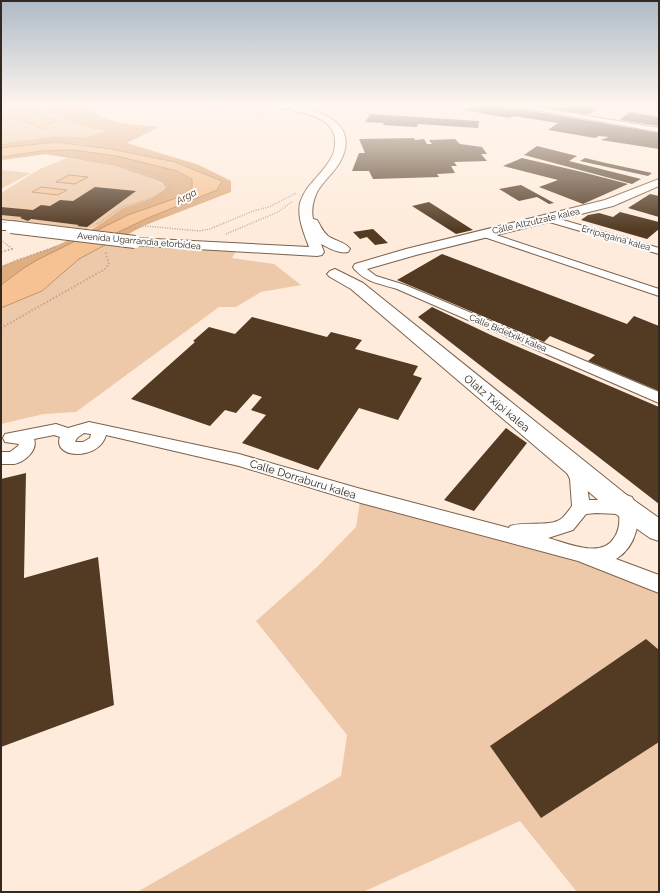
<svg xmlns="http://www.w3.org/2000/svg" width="660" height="893" font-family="Raleway,sans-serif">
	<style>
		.green { fill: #edc9a9 }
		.forest { fill: #e0ad7f }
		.water { fill: #f6c293; stroke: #bc9470 }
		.building { fill: #523a23 }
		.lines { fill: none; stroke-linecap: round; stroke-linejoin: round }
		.lane-casing { stroke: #7d624b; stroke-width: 2 }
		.street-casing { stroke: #7d624b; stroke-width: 2 }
		.secondary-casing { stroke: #7d624b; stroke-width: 2 }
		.path-far2 { stroke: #b9a89a; stroke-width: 1; stroke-dasharray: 1 1.5; stroke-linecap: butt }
		.path-far1 { stroke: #b9a89a; stroke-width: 1.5; stroke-dasharray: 1 1.5; stroke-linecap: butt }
		.path { stroke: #b9a89a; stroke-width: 2; stroke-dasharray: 1.5 2; stroke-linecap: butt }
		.lane { fill: #fff; fill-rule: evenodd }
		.street { fill: #fff; fill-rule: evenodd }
		.secondary { fill: #fff; fill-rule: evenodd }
		.secondary-bridge-casing { stroke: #7d624b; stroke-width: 14; stroke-linecap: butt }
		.secondary-bridge { stroke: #fff; stroke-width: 12 }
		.labels { text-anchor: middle; stroke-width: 4; stroke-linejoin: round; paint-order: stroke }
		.far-street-label { font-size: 9px; fill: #35291f; stroke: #fcfcfc }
		.far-water-label { font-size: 10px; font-style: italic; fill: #573511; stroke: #fcfcfc }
		.street-label { font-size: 11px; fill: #35291f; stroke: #fcfcfc }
	</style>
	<rect width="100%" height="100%" fill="#feebdb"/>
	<g class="green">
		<path d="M1 105H55L50 111 74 124 106 131 88 137 55 136 1 144Z"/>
		<path d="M67 158C92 162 150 169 166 188L150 199 123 208 96 227 86 229 1 220V193L40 169Z"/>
		<path d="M1 170 31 173 1 189Z"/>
		<path d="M107 240 238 248 232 258 274 264 301 285 261 292 236 307H219L76 412 44 414 1 424V308L42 291 79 259 105 245Z"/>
		<path d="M361 496 659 584V892H577L520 821 363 892H137L341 776 347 735 256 621 317 567 356 527Z"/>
	</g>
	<g class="forest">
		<path d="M55 105H86C104 125 134 124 159 127L127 143 199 165 231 181V192L143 226 116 241 108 237 148 218 217 190 222 181 175 162 78 144 56 142 1 148V144L55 136 88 137 105 131 74 124 50 111Z"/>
		<path d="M73 150C112 155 156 159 192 179V188L180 197 128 215 85 237 77 236 96 227 123 208 150 199 166 188 162 183 154 179 115 166 46 154 1 160V157L41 151Z"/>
		<path d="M69 240 78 241 24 268 1 285V266L51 248Z"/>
	</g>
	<g class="water">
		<path d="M27 108C41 112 39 120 56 119V121L49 123 44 129C35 126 17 118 11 112Z"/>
		<path d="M56 142 111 149 175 162 222 181 217 190 148 218 108 237 105 245 79 259 42 291 1 308V285L24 268 39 259 128 215 179 197 192 188V179L177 171 117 156 73 150 41 151 1 157V148Z"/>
		<path d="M69 175 88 177 75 184 56 182Z"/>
		<path d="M41 187 67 190 58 195 32 192Z"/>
	</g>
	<g class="building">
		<path d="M473 105H496L659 133V149L601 140 609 137 599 136 595 138 548 130 558 123 514 116 509 118 463 110Z"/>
		<path d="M549 105H594L600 106 590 114H583L544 108Z"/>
		<path d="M629 112 659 117V126L620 120Z"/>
		<path d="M370 114 479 121 478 128 418 124 417 127 383 125 384 123 365 122Z"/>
		<path d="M414 138 415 140 424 139 427 144H432L429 140 455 139 460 144 482 147 487 154H481L487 161 454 162 457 166H451L455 173 437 174 439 177 373 179 369 171H352L359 153H365L359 139Z"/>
		<path d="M537 146 577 156 569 161 641 179 632 184 524 155Z"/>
		<path d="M522 158 582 172 628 184 583 204 539 187 558 180 503 166Z"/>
		<path d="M585 158 606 163 652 173 648 176 580 161Z"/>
		<path d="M521 185 554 203 549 204 537 197 519 201 499 189Z"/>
		<path d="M95 187 136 191 87 227 77 226 79 225 31 219 28 221 20 218 22 217 1 215V207L33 210 41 205 50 206 60 200 73 201Z"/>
		<path d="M650 194 659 196V217L628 208Z"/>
		<path d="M429 202 473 230 456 234 412 206Z"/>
		<path d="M620 212 659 222V229L647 239 581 220 588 215 599 213 613 217Z"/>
		<path d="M373 229 388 243 375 245 367 237 360 239 353 232Z"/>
		<path d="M442 254 627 324 634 316 659 326V391L588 361 595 355 550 336 544 342 397 280Z"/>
		<path d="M432 307 493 336 659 407V504L418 317Z"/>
		<path d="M252 317 327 337 331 332 362 340 355 349 418 366 413 375 422 378 398 420 359 408 318 470 242 443 266 415 251 410 262 397 253 394 236 413 225 410 210 426 131 399 195 342 193 341 209 327 235 334Z"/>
		<path d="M506 428 527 443 474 511 444 500Z"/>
		<path d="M26 473 24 578 98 557 114 705 1 747V479Z"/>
		<path d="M646 639 659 650V742L541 818 490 746Z"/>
	</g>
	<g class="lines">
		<g class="lane-casing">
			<path id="lane" d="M1 220 18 222 20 223 18 224 1 222Z"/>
		</g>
		<g class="street-casing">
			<g id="street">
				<path d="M508 105H524L659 128V132Z"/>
				<path d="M549 216 659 248V254L546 221 544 219Z"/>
				<path d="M484 231 659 289V296L481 236 479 234Z"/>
				<path d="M359 265 363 266 376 276 405 285 659 392V403L397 289C381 284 364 282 354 268Z"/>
				<path d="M89 422 239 454 361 489 509 528 510 526C525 521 550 527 561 519 565 516 569 510 572 506L570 479 563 464 565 460 571 458 577 460 586 479 589 500H618L620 497 626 495 632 497C644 518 636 547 616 559L659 575V593L578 561 361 503 239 466 106 435C99 461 52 459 60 437L54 435 34 439C38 450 25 462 14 464 10 464 5 464 1 464V452H10L18 446 19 444 5 442 3 438 5 434 56 424 68 428ZM84 433 91 434 90 438 83 442H75L77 438ZM596 513 619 514C620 523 619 531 614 538 601 559 567 543 548 538L573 530 586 514Z"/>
			</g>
		</g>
		<g class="secondary-casing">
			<g id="secondary">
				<path d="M270 105H289L290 107 286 110Z"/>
				<path d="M295 105C322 111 359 124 341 160 335 172 324 180 317 192 313 201 311 209 313 219L317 220C321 226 322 231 328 236 335 241 346 242 350 249L348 252C339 254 329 248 321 244L324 252 322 255 317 256 130 245 128 242 130 239 135 238 309 247C304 233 297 218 300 203 305 186 319 177 328 163 332 158 335 150 335 144 337 120 310 114 292 110L291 108 292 106Z"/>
				<path d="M659 179V186L613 206 416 255 360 271 355 270 353 267 355 264 406 249 605 200Z"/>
				<path d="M1 222 16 224 18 227 16 230H1Z"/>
				<path d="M335 269 363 283 628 496 659 518V541L650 538 610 510 351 289 330 277 327 274 330 271Z"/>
			</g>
		</g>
		<g class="path-far2">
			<path d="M203 105 264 113"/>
			<path d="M1 107 7 105"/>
			<path d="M1 160 41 154 75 157 137 168"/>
		</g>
		<g class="path-far1">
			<path d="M97 224 122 207 159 196 171 187V184L158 175 132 167"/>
			<path d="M135 228 146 226 199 231 210 229 253 211 269 207 296 193"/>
			<path d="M226 234 278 212 293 201"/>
			<path d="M1 240 11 248"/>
			<path d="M52 248 56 247"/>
		</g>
		<g class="path">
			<path d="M1 252 12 249 10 247"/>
			<path d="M1 268 15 261 55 247"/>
			<path d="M1 328 105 269 109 264 105 251"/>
		</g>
		<use href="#lane" class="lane"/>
		<use href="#street" class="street"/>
		<use href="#secondary" class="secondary"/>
		<g class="secondary-bridge-casing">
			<path id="secondary-bridge" d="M11 227 135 242"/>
		</g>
		<use href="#secondary-bridge" class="secondary-bridge"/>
	</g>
	<linearGradient id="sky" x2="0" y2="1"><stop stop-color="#adbac6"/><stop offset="0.46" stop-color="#fff6ef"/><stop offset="1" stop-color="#fff6ef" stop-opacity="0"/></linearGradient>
	<rect width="660" height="230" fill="url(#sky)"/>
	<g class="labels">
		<g class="far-street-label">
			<text transform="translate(536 221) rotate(-13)" y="3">Calle Altzutzate kalea</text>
			<text transform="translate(616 238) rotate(16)" y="3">Erripagaina kalea</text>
			<text transform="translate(139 241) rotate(5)" y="3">Avenida Ugarrandia etorbidea</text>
			<text transform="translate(508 333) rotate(23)" y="3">Calle Bidetxiki kalea</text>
		</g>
		<g class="far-water-label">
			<text transform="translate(186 196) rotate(-29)" y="4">Arga</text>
		</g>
		<g class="street-label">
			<text transform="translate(497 403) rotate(40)" y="4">Olatz Txipi kalea</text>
			<text transform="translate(303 479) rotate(17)" y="4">Calle Dorraburu kalea</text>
		</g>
	</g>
	<rect width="660" height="893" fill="none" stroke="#35291f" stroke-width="4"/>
</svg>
